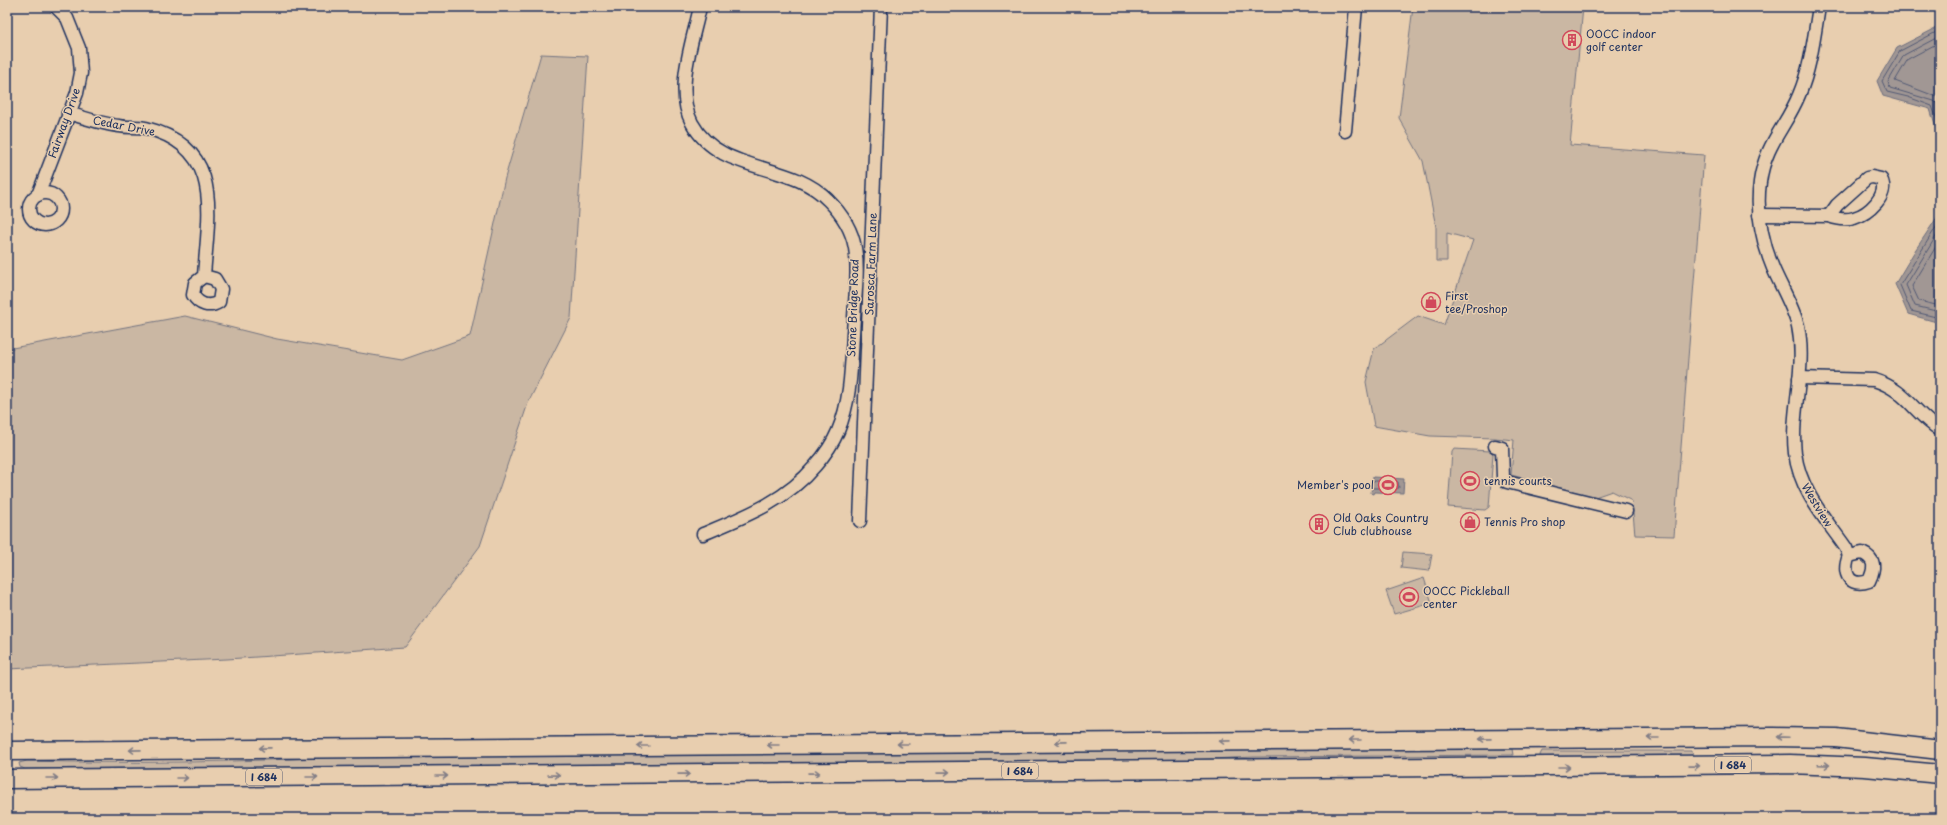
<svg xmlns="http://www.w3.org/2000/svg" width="1947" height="825" font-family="'Playpen Sans',sans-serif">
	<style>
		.green { fill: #cab7a3; stroke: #727380 }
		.water { fill: #a19794; stroke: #6b6d7e }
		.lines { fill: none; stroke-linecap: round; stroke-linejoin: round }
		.shore { stroke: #515974; stroke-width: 1 }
		.minor-casing { stroke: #1b2f5e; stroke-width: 15 }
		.highway-casing { stroke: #1b2f5e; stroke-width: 21 }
		.minor { stroke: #e8ceaf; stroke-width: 12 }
		.highway { stroke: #e8ceaf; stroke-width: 18 }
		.oneway { stroke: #827e86 }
		.labels { text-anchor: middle; stroke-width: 3; stroke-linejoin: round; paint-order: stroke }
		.shield { fill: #e8ceaf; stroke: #585f76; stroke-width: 1 }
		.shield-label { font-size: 10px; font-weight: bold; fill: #1b2f5e }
		.poi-label { font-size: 11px; fill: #1b2f5e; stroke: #e8ceaf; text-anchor: start }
		.street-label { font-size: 11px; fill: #1b2f5e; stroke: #e8ceaf }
	</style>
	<rect width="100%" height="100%" fill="#e8ceaf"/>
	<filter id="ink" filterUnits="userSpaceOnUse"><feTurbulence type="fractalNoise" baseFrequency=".025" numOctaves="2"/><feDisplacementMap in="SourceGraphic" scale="8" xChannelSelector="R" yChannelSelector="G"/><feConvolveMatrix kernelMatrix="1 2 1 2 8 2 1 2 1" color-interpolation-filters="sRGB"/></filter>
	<g filter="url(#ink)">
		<g class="green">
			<path d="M1413 7H1583L1570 145 1704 155 1674 536 1635 535 1632 501 1612 491 1595 497 1511 475 1514 440 1495 438 1430 436 1374 426 1366 382 1374 349 1418 316 1444 325 1473 240 1447 233V261H1436V227L1423 161 1399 118Z"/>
			<path d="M541 54 588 56 571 318 528 403 480 546 405 647 227 659 7 669V349L185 316 277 339 402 360 470 336 505 178Z"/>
			<path d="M1454 449 1490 451 1493 454 1489 507 1485 510 1448 507 1452 452Z"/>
			<path d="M1403 552 1432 554 1429 571 1401 568Z"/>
			<path d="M1424 578 1432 603 1394 614 1386 591Z"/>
			<path d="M1441 748 1512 749 1513 755 1254 757 1166 761 25 769 20 767 19 763 27 761C136 764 246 762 355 756Z"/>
			<path d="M1542 751H1692L1693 757 1541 758 1540 755Z"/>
		</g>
		<g class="water">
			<path d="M1940 26V141L1930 109 1883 96 1877 81 1897 48Z"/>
			<path d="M1940 213V323L1908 314 1895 284 1916 249Z"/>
			<path d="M1373 477 1404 479 1403 493 1375 492 1374 494 1371 493Z"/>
		</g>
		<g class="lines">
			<g class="shore">
				<path d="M1940 30 1900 51 1882 81 1887 92 1908 97 1932 106 1940 128"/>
				<path d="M1940 36 1904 55 1888 82 1890 88 1934 101 1937 104 1940 112"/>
				<path d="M1940 42 1908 59 1895 81 1940 98"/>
				<path d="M1940 221 1900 285 1911 311 1940 318"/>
				<path d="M1940 230 1906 285 1915 306 1940 312"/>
				<path d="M1940 240 1912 286 1919 301 1940 306"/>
				<path d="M1376 481 1398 482 1399 488H1374L1370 487V483Z"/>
			</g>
			<g class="minor-casing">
				<g id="minor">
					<path d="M700 7C693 41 674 90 692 123 720 175 791 161 828 200 841 213 852 230 855 248 859 270 855 296 854 318 851 355 853 396 838 431 833 443 823 457 815 466 786 501 744 517 703 534"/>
					<path d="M1819 7C1814 37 1811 67 1799 95 1786 127 1765 144 1760 182 1756 211 1762 241 1773 268 1781 287 1793 306 1798 326 1807 369 1790 411 1795 453 1800 491 1825 518 1846 548L1849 556"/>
					<path d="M68 113C85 118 102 124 119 126 128 128 137 126 146 128 225 148 208 214 204 276L195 283 193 295C199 305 209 308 219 302L221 289 215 279 204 276"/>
					<path d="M1345 131 1356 7"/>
					<path d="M1872 177 1881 179C1890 195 1868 214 1854 218 1845 221 1837 219 1829 216L1837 205 1867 178Z"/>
					<circle cx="45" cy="209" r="16"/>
					<path d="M38 195 77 93 81 73 79 48 67 18 56 7"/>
					<path d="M1759 215 1829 216"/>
					<path d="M1799 378 1874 380C1907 390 1914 414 1940 430"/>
					<path d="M1495 446 1502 448 1503 477 1507 482 1626 511"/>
					<path d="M860 521 881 7"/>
					<path d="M1862 553C1876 559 1875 568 1869 581 1849 588 1842 573 1849 556Z"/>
				</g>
			</g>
			<g class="highway-casing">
				<g id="highway">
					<path d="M7 751 1773 737 1836 738 1940 750"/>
					<path d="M7 779 1790 764 1865 767 1940 774"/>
				</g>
			</g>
			<use href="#minor" class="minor"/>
			<use href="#highway" class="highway"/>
		</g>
		<defs><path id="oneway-shaft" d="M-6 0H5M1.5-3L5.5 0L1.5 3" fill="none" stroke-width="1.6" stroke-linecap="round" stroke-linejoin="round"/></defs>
		<g class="oneway">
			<use href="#oneway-shaft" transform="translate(1783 737) rotate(-178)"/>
			<use href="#oneway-shaft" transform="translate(1653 738) rotate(180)"/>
			<use href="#oneway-shaft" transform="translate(1485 739) rotate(179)"/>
			<use href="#oneway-shaft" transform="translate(1355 740) rotate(180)"/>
			<use href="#oneway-shaft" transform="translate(1225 741) rotate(179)"/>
			<use href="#oneway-shaft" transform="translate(1061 742) rotate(179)"/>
			<use href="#oneway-shaft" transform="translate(903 744) rotate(180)"/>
			<use href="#oneway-shaft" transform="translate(773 745) rotate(180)"/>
			<use href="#oneway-shaft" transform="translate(643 746) rotate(180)"/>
			<use href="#oneway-shaft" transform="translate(265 748) rotate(179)"/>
			<use href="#oneway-shaft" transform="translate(135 750) rotate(179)"/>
			<use href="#oneway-shaft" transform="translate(1824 765) rotate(2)"/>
			<use href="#oneway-shaft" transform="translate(1694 766) rotate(-1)"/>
			<use href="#oneway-shaft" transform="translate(1564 767)"/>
			<use href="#oneway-shaft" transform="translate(944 772) rotate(-1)"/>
			<use href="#oneway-shaft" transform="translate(814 773) rotate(-1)"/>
			<use href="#oneway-shaft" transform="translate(684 774) rotate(-1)"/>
			<use href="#oneway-shaft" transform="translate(554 775) rotate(-1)"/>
			<use href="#oneway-shaft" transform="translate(442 776)"/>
			<use href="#oneway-shaft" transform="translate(312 777)"/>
			<use href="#oneway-shaft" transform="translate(52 778)"/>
			<use href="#oneway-shaft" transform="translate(182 778)"/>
		</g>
	</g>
	<defs>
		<g id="building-ring" transform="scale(1)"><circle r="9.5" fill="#e8ceaf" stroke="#d1495b" stroke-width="1.5"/><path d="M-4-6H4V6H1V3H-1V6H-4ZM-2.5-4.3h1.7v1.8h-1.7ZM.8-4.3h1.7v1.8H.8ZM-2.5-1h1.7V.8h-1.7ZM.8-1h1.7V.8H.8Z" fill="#d1495b"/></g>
		<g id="shop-ring" transform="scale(1)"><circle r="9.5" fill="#e8ceaf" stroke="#d1495b" stroke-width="1.5"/><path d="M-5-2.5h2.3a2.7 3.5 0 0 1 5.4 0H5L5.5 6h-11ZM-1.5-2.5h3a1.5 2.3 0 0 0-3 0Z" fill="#d1495b"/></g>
		<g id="stadium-ring" transform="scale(1)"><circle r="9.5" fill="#e8ceaf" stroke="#d1495b" stroke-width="1.5"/><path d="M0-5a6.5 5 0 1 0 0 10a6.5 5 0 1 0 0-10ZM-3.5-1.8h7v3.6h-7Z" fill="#d1495b"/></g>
	</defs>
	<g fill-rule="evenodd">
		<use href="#building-ring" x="1572" y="40"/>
		<use href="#shop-ring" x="1431" y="302"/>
		<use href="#stadium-ring" x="1470" y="481"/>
		<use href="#stadium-ring" x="1388" y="485"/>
		<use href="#shop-ring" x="1470" y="522"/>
		<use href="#building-ring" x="1319" y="524"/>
		<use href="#stadium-ring" x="1409" y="597"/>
	</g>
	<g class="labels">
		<g class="shield">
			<rect x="1715" y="757" width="36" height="16" rx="3"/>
			<rect x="1002" y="763" width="36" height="16" rx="3"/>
			<rect x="246" y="769" width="36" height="16" rx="3"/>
		</g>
		<g class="shield-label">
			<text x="1733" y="769">I 684</text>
			<text x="1020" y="775">I 684</text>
			<text x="264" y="781">I 684</text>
		</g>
		<g class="poi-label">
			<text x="1586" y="38">OOCC indoor<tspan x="1586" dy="13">golf center</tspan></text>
			<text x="1445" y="300">First<tspan x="1445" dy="13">tee/Proshop</tspan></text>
			<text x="1484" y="485">tennis courts</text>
			<text x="1374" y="489" text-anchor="end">Member's pool</text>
			<text x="1333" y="522">Old Oaks Country<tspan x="1333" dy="13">Club clubhouse</tspan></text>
			<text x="1484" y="526">Tennis Pro shop</text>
			<text x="1423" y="595">OOCC Pickleball<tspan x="1423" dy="13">center</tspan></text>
		</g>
		<g class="street-label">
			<text transform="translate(64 123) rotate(-70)" y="4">Fairway Drive</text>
			<text transform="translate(124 126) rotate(11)" y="4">Cedar Drive</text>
			<text transform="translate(871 264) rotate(-88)" y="4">Sarosca Farm Lane</text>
			<text transform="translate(853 308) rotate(-88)" y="4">Stone Bridge Road</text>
			<text transform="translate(1817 505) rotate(59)" y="4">Westview</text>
		</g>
	</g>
	<rect width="1947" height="825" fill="none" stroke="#e8ceaf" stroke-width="24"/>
	<rect x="12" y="12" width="1923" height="801" fill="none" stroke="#1b2f5e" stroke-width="1.5" filter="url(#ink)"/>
</svg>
